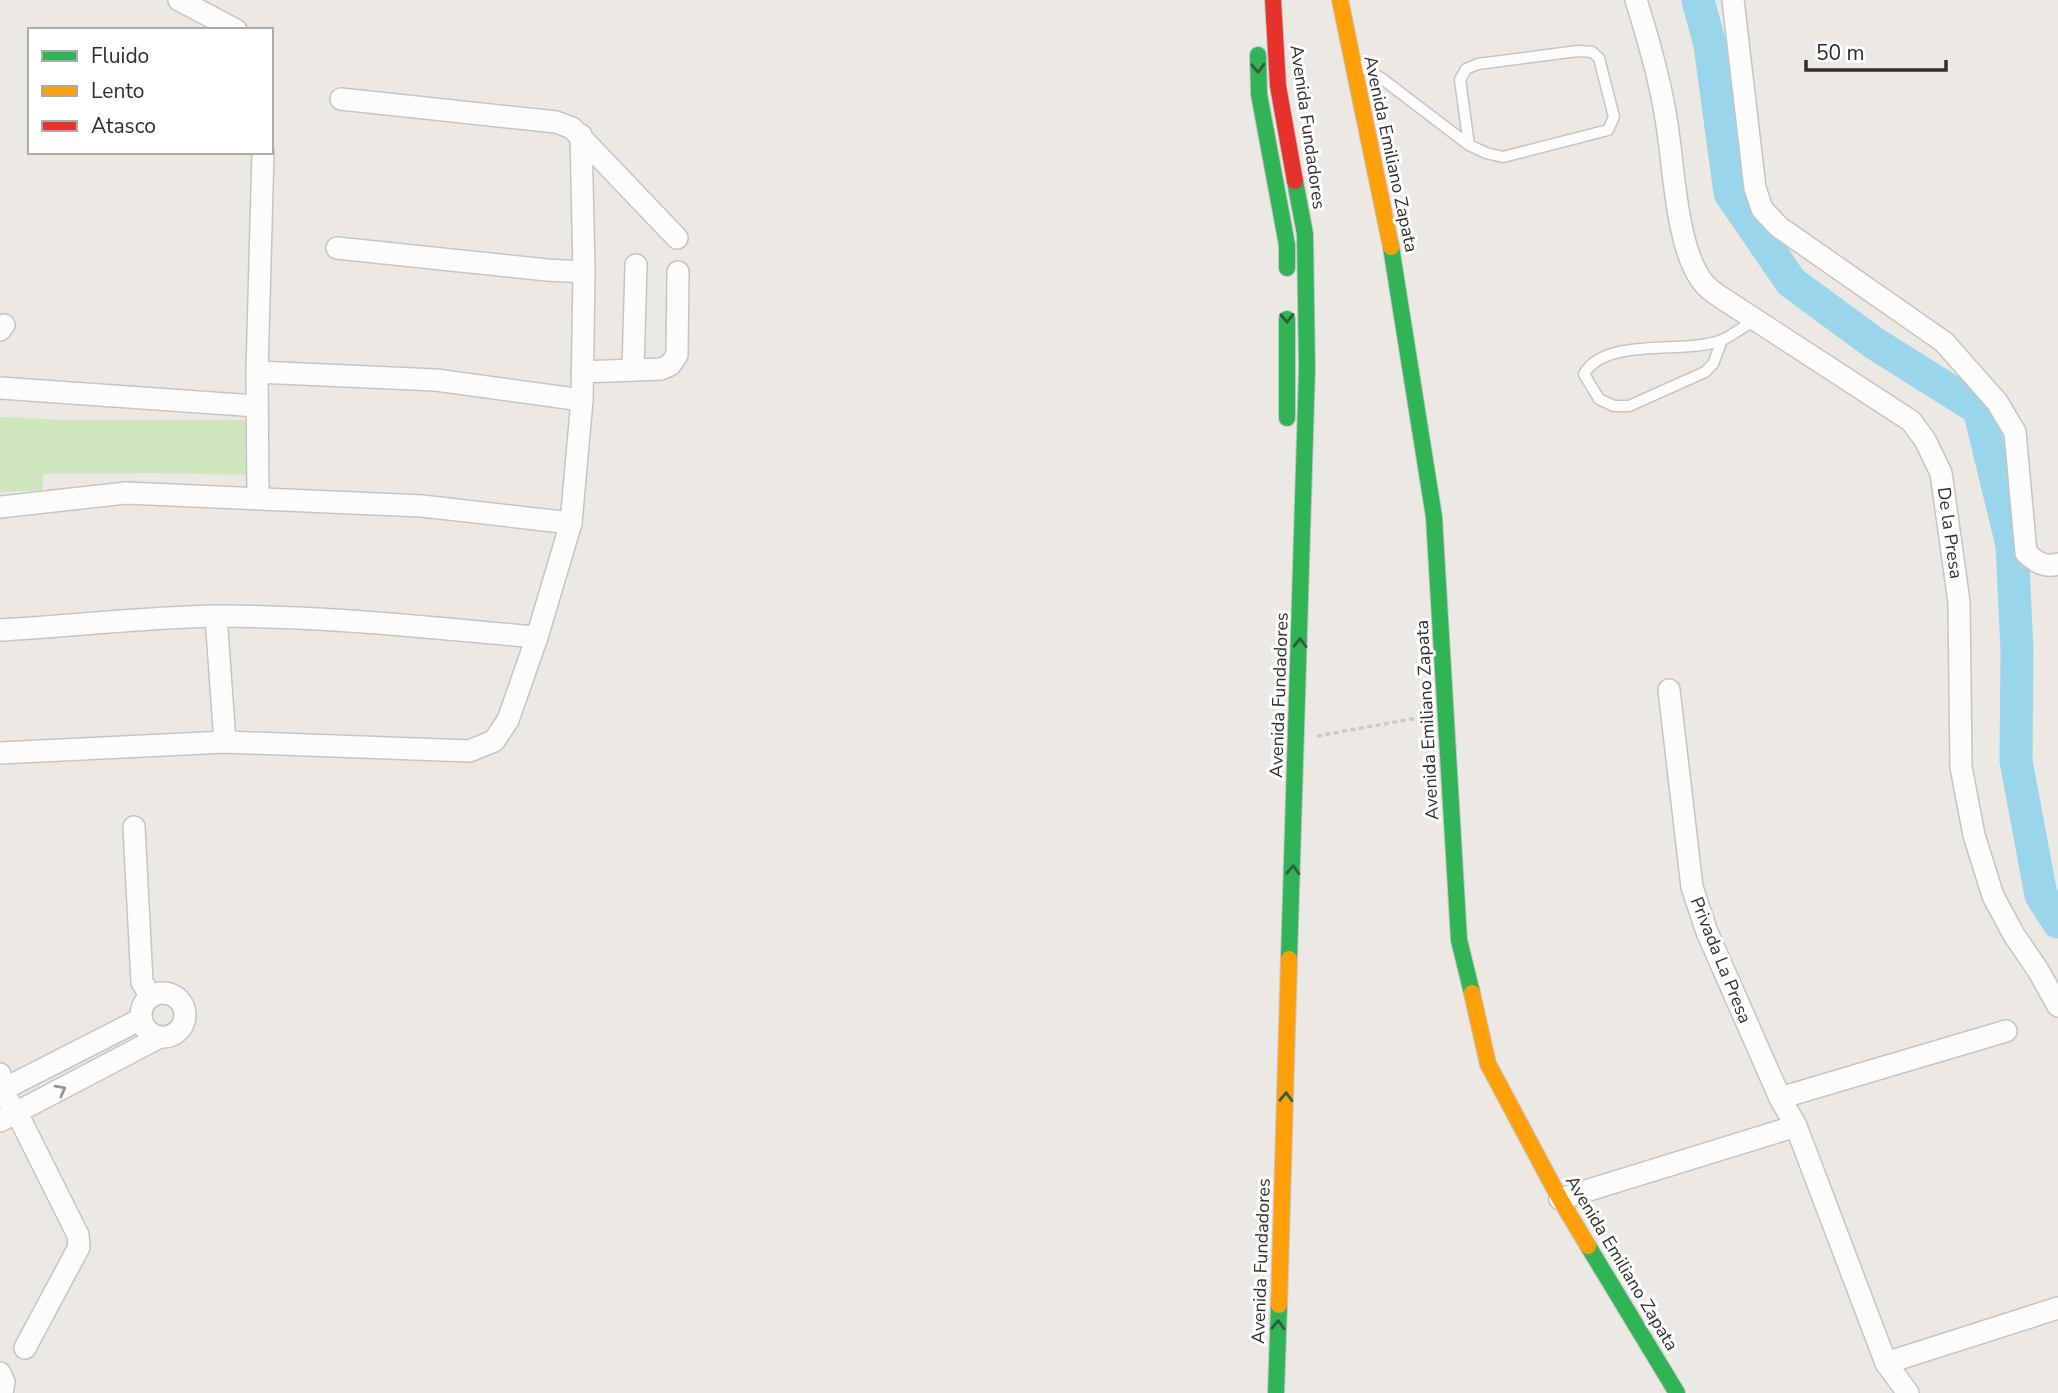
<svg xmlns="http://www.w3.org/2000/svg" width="2058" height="1393" font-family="'Nunito Sans',sans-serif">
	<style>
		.green { fill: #cee6be }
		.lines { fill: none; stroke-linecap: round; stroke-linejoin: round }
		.river { stroke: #99d6ec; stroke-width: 33 }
		.lane-casing { stroke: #c5c4c5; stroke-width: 13 }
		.street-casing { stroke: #c5c4c5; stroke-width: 24 }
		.fast-casing { stroke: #c5c4c5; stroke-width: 18 }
		.slow-casing { stroke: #c5c4c5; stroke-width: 18 }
		.jam-casing { stroke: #c5c4c5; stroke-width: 18 }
		.path { stroke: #c9c9c8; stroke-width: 3.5; stroke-dasharray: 5 3.5; stroke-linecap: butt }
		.lane { stroke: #fcfcfb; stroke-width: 10 }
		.street { stroke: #fcfcfb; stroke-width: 21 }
		.fast { stroke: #30b455; stroke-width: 16 }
		.slow { stroke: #ff9f0a; stroke-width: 16 }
		.jam { stroke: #e5322d; stroke-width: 16 }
		.oneway { stroke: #2f5d3c }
		.oneway2 { stroke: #959594 }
		.labels { text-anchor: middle; stroke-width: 6; stroke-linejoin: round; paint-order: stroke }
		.street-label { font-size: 18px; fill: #2e2e2e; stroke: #fff }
	</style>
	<rect width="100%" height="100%" fill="#ece8e4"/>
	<path class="green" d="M0 417 62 420H245L246 475 152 473 43 474 42 490 0 492Z"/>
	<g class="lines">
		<path class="river" d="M1698 0 1710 45 1730 193 1791 282 1874 343 1979 409 2012 545 2017 650 2016 761 2041 895 2058 922"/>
		<g class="lane-casing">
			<g id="lane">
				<path d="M1357 64 1381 78 1469 145 1486 153 1503 157 1608 130 1614 117 1599 58 1592 52 1578 51 1478 64 1466 69 1460 80 1469 145"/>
				<path d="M1722 340 1713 364 1705 372 1629 406H1614L1599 399 1584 374C1605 336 1685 355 1722 340 1733 335 1744 326 1755 320"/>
			</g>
		</g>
		<g class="street-casing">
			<g id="street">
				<path d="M179 0 236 30"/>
				<path d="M1636 0C1649 41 1661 82 1667 125 1674 167 1676 246 1702 281 1707 288 1714 293 1722 298L1911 421 1925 440 1941 473 1959 602 1961 767 1974 835 1993 896 2014 935 2038 970 2058 1006"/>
				<path d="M1733 0 1755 188 1762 209 1779 227 1944 342 1997 402 2015 432 2026 553C2036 562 2045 568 2058 564"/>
				<path d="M341 99 556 122 572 128 677 238"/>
				<path d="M337 248 547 270 584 272"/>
				<path d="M0 330 4 325"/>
				<path d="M633 370 636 265"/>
				<path d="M257 372 436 380 582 400"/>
				<path d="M582 372 661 369 670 365 677 355 678 272"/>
				<path d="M0 388 257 406"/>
				<path d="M258 498 257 372 263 152"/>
				<path d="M0 507 126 493 422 506 571 523"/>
				<path d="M216 616 225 742"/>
				<path d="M0 630C72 626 146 617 218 616 325 616 431 628 537 637"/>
				<path d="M1669 690 1692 887 1707 932 1780 1098 1796 1126 1886 1363 1908 1393"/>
				<path d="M0 753 225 742 469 751 494 741 508 720 537 637 571 523 582 400 584 272 581 135"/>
				<path d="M134 827 142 982 151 997"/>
				<circle cx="163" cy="1015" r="22"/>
				<path d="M0 1074 1 1091 17 1113 78 1235 79 1247 25 1348"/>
				<path d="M0 1091 141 1019"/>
				<path d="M1780 1098 2006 1031"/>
				<path d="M0 1121 160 1037"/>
				<path d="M1560 1199 1796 1126"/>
				<path d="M1886 1363 2058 1308"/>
				<path d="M0 1373 4 1382 2 1393"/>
			</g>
		</g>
		<g class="fast-casing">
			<g id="fast">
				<path d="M1258 55 1259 94 1287 245V268"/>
				<path d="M1391 247 1434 517 1459 940 1472 993"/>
				<path d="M1287 319V418"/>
				<path d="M1289 959 1307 369 1305 234 1295 181"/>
				<path d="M1588 1246 1677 1393"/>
				<path d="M1276 1393 1279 1305"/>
			</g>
		</g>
		<g class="slow-casing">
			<g id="slow">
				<path d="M1340 0 1391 247"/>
				<path d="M1472 993 1488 1064 1560 1199 1588 1246"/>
				<path d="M1279 1305 1289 959"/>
			</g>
		</g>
		<g class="jam-casing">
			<path id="jam" d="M1273 0 1278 86 1295 181"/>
		</g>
		<path class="path" d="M1317 736 1423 717"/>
		<use href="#lane" class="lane"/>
		<use href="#street" class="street"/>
		<use href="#fast" class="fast"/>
		<use href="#slow" class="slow"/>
		<use href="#jam" class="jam"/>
	</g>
	<defs><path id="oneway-chevron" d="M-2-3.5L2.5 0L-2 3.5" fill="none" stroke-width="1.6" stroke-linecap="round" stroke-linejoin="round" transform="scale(1.75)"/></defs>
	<g class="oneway">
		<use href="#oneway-chevron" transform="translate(1258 68) rotate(87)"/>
		<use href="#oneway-chevron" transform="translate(1287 318) rotate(89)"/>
		<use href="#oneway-chevron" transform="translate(1300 643) rotate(-88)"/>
		<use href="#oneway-chevron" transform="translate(1293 870) rotate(-88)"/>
		<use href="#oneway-chevron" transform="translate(1286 1097) rotate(-88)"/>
		<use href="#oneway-chevron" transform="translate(1278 1325) rotate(-88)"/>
	</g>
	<use class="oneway2" href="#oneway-chevron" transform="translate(61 1090) rotate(-28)"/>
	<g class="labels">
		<g class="street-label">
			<text transform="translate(1308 127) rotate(82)" y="6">Avenida Fundadores</text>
			<text transform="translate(1391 154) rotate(78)" y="6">Avenida Emiliano Zapata</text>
			<text transform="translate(1950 533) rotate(82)" y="6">De la Presa</text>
			<text transform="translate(1279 695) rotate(-88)" y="6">Avenida Fundadores</text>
			<text transform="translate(1427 720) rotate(-93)" y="6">Avenida Emiliano Zapata</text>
			<text transform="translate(1721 960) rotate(68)" y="6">Privada La Presa</text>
			<text transform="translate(1261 1261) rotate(-88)" y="6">Avenida Fundadores</text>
			<text transform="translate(1622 1263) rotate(59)" y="6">Avenida Emiliano Zapata</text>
		</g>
	</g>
	<rect x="28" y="28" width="245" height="126" fill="#ffffff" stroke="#ababab" stroke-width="2"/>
	<rect x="42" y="51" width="35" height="10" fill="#30b455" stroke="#ababab" stroke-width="2"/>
	<text x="91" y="63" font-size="21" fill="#2e2e2e">Fluido</text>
	<rect x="42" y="86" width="35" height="10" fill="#ff9f0a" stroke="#ababab" stroke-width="2"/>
	<text x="91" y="98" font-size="21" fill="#2e2e2e">Lento</text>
	<rect x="42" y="121" width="35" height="10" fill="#e5322d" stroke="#ababab" stroke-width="2"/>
	<text x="91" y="133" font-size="21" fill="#2e2e2e">Atasco</text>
	<path d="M1806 60v10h140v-10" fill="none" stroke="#2e2e2e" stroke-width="3.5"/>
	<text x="1816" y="60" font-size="21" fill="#2e2e2e" stroke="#ffffff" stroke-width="5" paint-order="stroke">50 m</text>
</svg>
